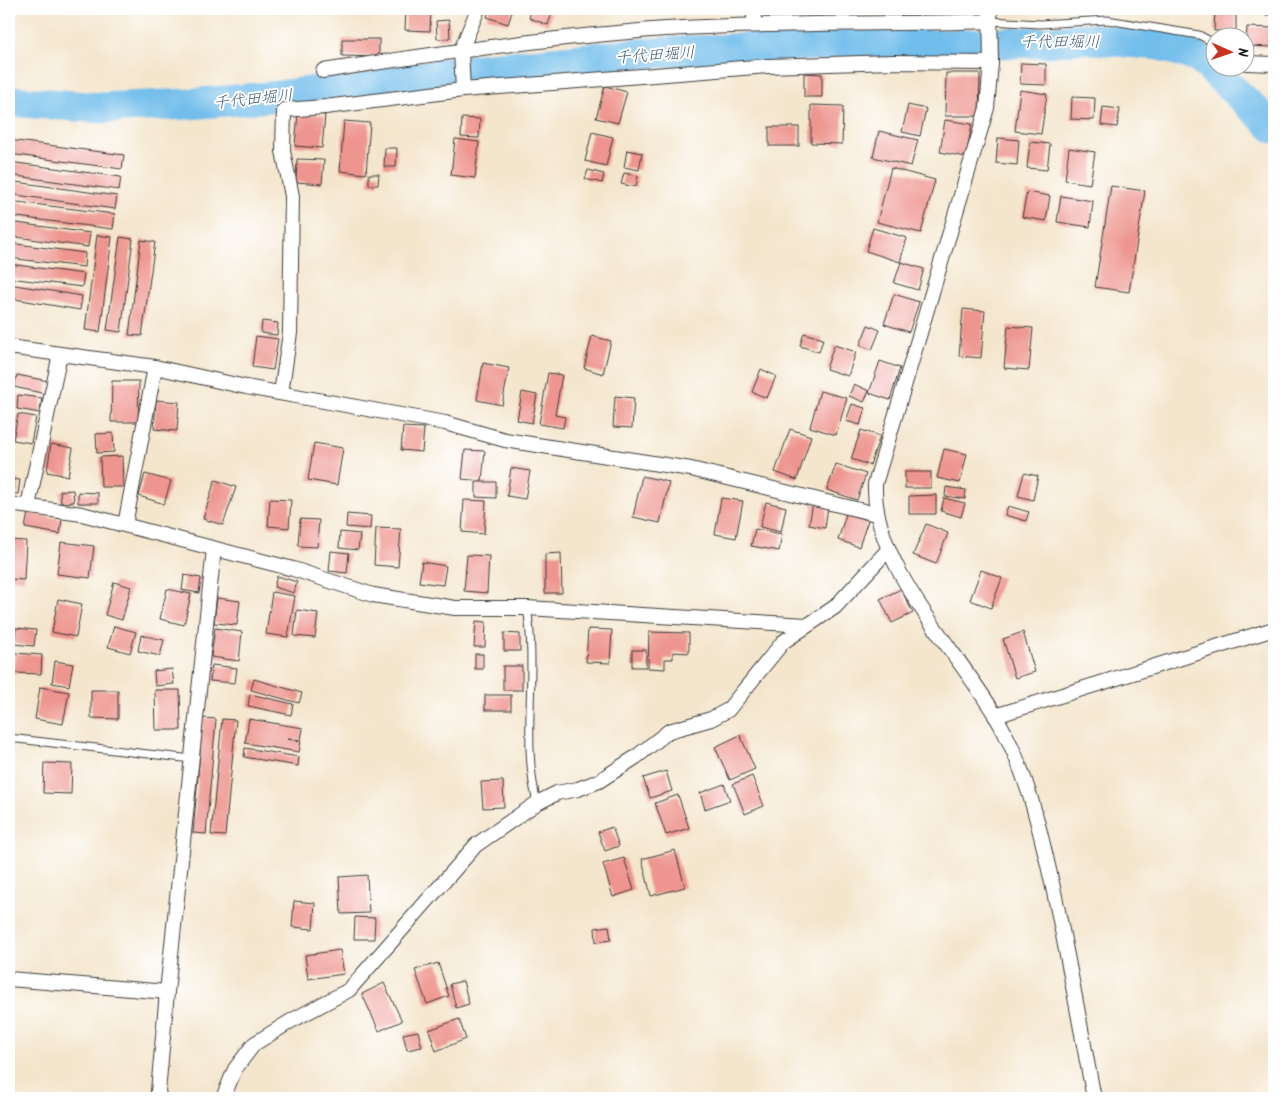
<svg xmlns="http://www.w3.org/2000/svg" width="1283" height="1107" font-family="Kalam,'Klee One',sans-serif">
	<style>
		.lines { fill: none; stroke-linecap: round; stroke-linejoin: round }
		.river { stroke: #71bdeb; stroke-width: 31 }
		.building { fill: #ee958f }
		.lane-casing { stroke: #3c3a37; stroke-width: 9 }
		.street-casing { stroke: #3c3a37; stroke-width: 16 }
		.lane { stroke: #fff; stroke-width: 7 }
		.street { stroke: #fff; stroke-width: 14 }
		.labels { text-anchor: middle; stroke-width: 4; stroke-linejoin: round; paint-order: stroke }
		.water-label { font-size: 16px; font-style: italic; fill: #3e5c6f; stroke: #fff }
	</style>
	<rect width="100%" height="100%" fill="#fff"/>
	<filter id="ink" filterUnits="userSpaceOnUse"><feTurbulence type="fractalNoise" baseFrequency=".02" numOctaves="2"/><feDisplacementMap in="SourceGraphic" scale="10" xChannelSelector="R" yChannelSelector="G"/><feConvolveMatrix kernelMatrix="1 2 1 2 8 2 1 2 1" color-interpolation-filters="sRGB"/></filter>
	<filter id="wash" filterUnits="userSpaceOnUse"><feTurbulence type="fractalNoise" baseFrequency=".0096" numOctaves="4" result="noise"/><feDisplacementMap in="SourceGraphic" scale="20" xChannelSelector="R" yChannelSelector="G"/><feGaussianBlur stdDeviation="1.12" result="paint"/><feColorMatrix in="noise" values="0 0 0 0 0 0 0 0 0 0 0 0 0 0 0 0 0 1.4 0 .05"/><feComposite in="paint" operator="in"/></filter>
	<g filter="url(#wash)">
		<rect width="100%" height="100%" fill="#f4e6cd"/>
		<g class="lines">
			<path class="river" d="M9 101 101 108 189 104 271 97 458 71 634 54 814 45 888 46 1045 42 1084 38 1159 45 1195 56 1206 64 1274 128"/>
		</g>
		<g id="blocks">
			<g class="building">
				<path d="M332 9H368V11L332 13Z"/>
				<path d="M406 9H431L430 31 405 30Z"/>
				<path d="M489 9H513L508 24 487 17Z"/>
				<path d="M532 9 552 13 548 25 529 18Z"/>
				<path d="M592 9H609L608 13Z"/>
				<path d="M1215 9H1236V31H1214Z"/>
				<rect x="1266" y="9" width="8" height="6"/>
				<path d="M449 20 450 38 437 39 436 21Z"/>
				<path d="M1247 27 1274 28V47L1246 46Z"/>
				<path d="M342 39H379V57L342 56Z"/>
				<path d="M1021 63 1046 64V85L1020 84Z"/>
				<path d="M804 73 822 74V97H804Z"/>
				<path d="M946 73H980L979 116H945Z"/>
				<path d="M605 86 627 92 618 123 596 118Z"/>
				<path d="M1020 90 1047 94 1041 134 1015 131Z"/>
				<path d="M1072 97 1095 98 1094 120 1071 119Z"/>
				<path d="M811 105 843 106 842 144 811 143Z"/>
				<path d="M908 105 926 109 920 136 902 132Z"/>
				<path d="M1103 107 1120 109 1117 127 1101 125Z"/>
				<path d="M298 113 325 115 322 148 295 146Z"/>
				<path d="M462 118 480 119 479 138 461 137Z"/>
				<path d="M945 120 972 124 966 157 940 152Z"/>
				<path d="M344 121 370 123 366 174 340 171Z"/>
				<rect x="769" y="127" width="30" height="19"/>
				<path d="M879 131 918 140 911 166 873 157Z"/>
				<path d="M592 132 613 137 606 166 585 161Z"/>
				<path d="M998 138 1019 140 1017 165 996 163Z"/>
				<path d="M455 139 479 142 475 178 451 175Z"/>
				<path d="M9 140 124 155 122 169 9 154Z"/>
				<path d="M1030 142 1050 144 1047 170 1027 168Z"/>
				<path d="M385 148H397L396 167H384Z"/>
				<path d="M1069 148 1095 152 1090 184 1065 180Z"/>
				<path d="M627 150 642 153 639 170 624 167Z"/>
				<path d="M297 159 324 160 322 184 296 182Z"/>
				<path d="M9 162 121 177 119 190 9 175Z"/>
				<path d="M891 168 935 180 921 233 877 222Z"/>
				<path d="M588 170 604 174 602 183 585 179Z"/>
				<path d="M624 173 638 176 636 187 621 184Z"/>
				<path d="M369 174H379L378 185H369Z"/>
				<path d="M9 181 117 196 115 209 9 194Z"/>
				<path d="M1111 186 1145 191 1129 292 1095 287Z"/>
				<path d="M1027 192 1050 196 1046 221 1022 217Z"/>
				<path d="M1061 196 1093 201 1090 227 1057 222Z"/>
				<path d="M9 201 115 214 113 229 9 216Z"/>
				<path d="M9 222 90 233 88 247 9 236Z"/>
				<path d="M873 228 907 238 900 262 866 251Z"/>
				<path d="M97 235 112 237 100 332 85 330Z"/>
				<path d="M120 237 133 239 121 332 107 330Z"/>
				<path d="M141 240 155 242 142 336 129 335Z"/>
				<path d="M9 243 85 253 84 267 9 258Z"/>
				<path d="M901 262 924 269 918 290 894 283Z"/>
				<path d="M9 264 84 274 82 287 9 278Z"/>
				<path d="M9 284 82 296 80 310 9 298Z"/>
				<path d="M894 294 919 302 909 332 884 324Z"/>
				<path d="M963 309 985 311 981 358 959 356Z"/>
				<path d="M262 321 278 323 277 335 261 333Z"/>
				<path d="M868 325 880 330 872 350 860 345Z"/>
				<path d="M1008 326 1033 328 1029 370 1004 368Z"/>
				<path d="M804 333 823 339 819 352 800 346Z"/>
				<path d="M256 336 278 339 273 370 252 367Z"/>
				<path d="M592 336 611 341 603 374 584 368Z"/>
				<path d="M834 345 856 352 848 376 826 369Z"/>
				<path d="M880 361 900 368 890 400 869 393Z"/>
				<path d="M483 363 509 368 502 405 477 400Z"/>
				<path d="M761 369 776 376 767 398 752 392Z"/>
				<path d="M548 373 562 375 555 415 565 417 563 428 539 424Z"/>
				<path d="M17 375 48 381 46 394 14 387Z"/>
				<path d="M112 381H139L138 422H111Z"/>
				<path d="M854 384 869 391 864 402 849 396Z"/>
				<path d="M820 391 847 398 836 435 810 427Z"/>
				<path d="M522 392 537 395 532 423 517 420Z"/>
				<path d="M18 395 42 398 40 413 17 409Z"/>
				<path d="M615 396 634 398 632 428 613 427Z"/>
				<path d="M156 400 179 402 177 431 154 429Z"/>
				<path d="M852 404 865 408 860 425 846 421Z"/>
				<path d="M18 414 36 417 31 443 13 440Z"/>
				<path d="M403 427 424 428 422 452 401 450Z"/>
				<path d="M790 429 811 436 797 480 775 472Z"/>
				<path d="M861 430 880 436 870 465 851 459Z"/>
				<path d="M113 433 114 452 97 453 96 434Z"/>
				<path d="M314 443 343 448 337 485 308 480Z"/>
				<path d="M51 444 73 448 68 476 47 472Z"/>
				<path d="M944 449 967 454 960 483 937 478Z"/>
				<path d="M465 450 485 451 482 481 462 479Z"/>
				<path d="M122 456 123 487H101L100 457Z"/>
				<path d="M836 464 866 474 857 500 827 490Z"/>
				<path d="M511 468 530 471 525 499 507 496Z"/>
				<rect x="905" y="472" width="26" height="16"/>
				<path d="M1024 473 1038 476 1033 500 1018 496Z"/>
				<path d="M145 474 171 481 164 504 139 496Z"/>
				<path d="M642 476 669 482 660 523 633 517Z"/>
				<path d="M9 479 20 480 18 494 9 493Z"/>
				<path d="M215 480 236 487 223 525 203 519Z"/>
				<path d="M476 482H496V498L476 497Z"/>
				<path d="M946 487 966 490 965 499 945 496Z"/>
				<path d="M73 490 74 502 61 503 60 491Z"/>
				<path d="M78 492 98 493V503H78Z"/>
				<path d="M936 495V514H909V496Z"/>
				<path d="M721 498 743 501 736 538 715 534Z"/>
				<path d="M944 498 965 503 961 517 941 511Z"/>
				<path d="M270 499 291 500 289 528 268 526Z"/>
				<path d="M464 500 486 501 484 534 462 532Z"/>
				<path d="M766 502 786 507 781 532 760 527Z"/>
				<path d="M813 503 828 506 825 528 809 525Z"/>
				<path d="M1008 506 1029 512 1026 521 1005 515Z"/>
				<path d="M28 513 62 519 60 534 25 528Z"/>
				<path d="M347 514 371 516 370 529 346 527Z"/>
				<path d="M846 514 868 520 859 547 838 540Z"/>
				<path d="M300 519 319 520 317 547 298 546Z"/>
				<path d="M926 524 948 533 936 564 913 555Z"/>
				<path d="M376 528 401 529 398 567 374 565Z"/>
				<path d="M755 529 782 534 779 551 751 546Z"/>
				<path d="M340 532 360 534 358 550 339 548Z"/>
				<path d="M9 540 26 541 24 580 9 579Z"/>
				<path d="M61 542 94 546 90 578 57 574Z"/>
				<path d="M331 551 349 553 347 573 329 571Z"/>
				<path d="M561 553 562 593H545V554Z"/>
				<path d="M467 555 489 556 487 593 464 591Z"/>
				<path d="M422 562 446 566 443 585 419 582Z"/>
				<path d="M981 570 1002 578 991 608 970 600Z"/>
				<path d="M184 575 201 578 199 593 182 590Z"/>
				<path d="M277 576 297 582 294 593 274 587Z"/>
				<path d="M114 582 131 587 122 620 105 615Z"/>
				<path d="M167 589 191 594 184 625 160 619Z"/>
				<path d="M901 589 913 613 892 623 880 599Z"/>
				<path d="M272 592 295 596 288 637 266 634Z"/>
				<path d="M217 598 240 601 237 625 214 623Z"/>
				<path d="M58 599 82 604 76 637 52 632Z"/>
				<path d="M297 610 318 613 315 638 294 636Z"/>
				<path d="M476 621 486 622 485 647H474Z"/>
				<path d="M114 626 136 632 130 653 108 647Z"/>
				<path d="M16 628 36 630 34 646 14 644Z"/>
				<path d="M215 628 242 632 239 661 211 657Z"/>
				<path d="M588 629 612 630 610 663 586 662Z"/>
				<path d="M649 632 689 633V653L673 652V659H665V669L648 668Z"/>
				<path d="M1023 632 1035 672 1015 678 1003 639Z"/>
				<path d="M504 633 520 634V651H504Z"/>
				<path d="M141 635 164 640 160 656 138 651Z"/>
				<rect x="632" y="650" width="14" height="17"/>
				<path d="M15 653 42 655 41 674 13 673Z"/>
				<rect x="475" y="654" width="8" height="15"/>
				<path d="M55 661 73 664 69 686 52 683Z"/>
				<path d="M212 665 237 668 235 683 210 681Z"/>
				<rect x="503" y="666" width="19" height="24"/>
				<path d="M172 669 174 684 155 686 154 671Z"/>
				<path d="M9 678 13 679 11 698H9Z"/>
				<path d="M254 679 302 693 299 703 251 690Z"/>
				<path d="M40 687 69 692 63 724 35 719Z"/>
				<path d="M91 690H118V719L91 718Z"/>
				<path d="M155 690H180L181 730H156Z"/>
				<path d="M250 694 293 704 291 715 248 706Z"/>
				<rect x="485" y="695" width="26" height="15"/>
				<path d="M203 718 216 719 206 834 193 833Z"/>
				<path d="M222 719 236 720 225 836 211 835Z"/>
				<path d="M249 719 303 728 301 740 287 739 301 741 299 752 245 743Z"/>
				<path d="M740 735 755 769 730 780 715 747Z"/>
				<path d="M245 748 299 757 298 766 244 757Z"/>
				<path d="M44 763 72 764 71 794 43 793Z"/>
				<path d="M666 771 672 791 650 798 643 778Z"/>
				<path d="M752 776 764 806 745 814 733 784Z"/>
				<path d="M503 781 504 807 483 808 481 782Z"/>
				<path d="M724 784 730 800 705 809 700 793Z"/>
				<path d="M678 795 689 828 666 835 655 803Z"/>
				<path d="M612 827 619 846 605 851 598 832Z"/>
				<path d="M675 850 685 887 651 896 642 859Z"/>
				<path d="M624 858 634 890 613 897 603 864Z"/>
				<path d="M367 875 369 913 341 914 339 877Z"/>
				<path d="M294 901 315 903 313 929 292 927Z"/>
				<path d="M355 917 375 918 374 939H354Z"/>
				<path d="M609 926 611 940 596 942 595 928Z"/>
				<path d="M340 950 344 974 308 979 305 955Z"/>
				<path d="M438 963 449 996 427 1004 415 970Z"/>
				<path d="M463 981 469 1004 456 1008 450 984Z"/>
				<path d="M384 983 402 1021 379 1031 362 994Z"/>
				<path d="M459 1019 466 1039 436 1051 429 1030Z"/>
				<path d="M418 1031 422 1047 407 1050 403 1034Z"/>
			</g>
		</g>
	</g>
	<g filter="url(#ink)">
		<use href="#blocks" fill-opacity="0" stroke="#3c3a37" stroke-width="1"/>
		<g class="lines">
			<g class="lane-casing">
				<g id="lane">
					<path d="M991 21 1040 24 1107 20 1199 35 1216 44"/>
					<path d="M527 608C538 672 521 739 537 803"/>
					<path d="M9 738 192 759"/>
				</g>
			</g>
			<g class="street-casing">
				<g id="street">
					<path d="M754 9V25"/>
					<path d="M990 9 991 63 987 108 875 484C872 565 955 647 995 715 1026 767 1039 825 1052 883 1068 954 1080 1026 1094 1098"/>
					<path d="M1246 63 1274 64"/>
					<path d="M323 71C437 53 551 37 666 29 774 22 883 25 991 21"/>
					<path d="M463 90 461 50 478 9"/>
					<path d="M9 347 155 367 246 387 445 423 505 440 691 469 876 514"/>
					<path d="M281 393 290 333 292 196 283 151 284 110 325 107 463 90 768 66 892 62 991 63"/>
					<path d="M9 504 82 514 293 569 373 595 455 608H527L807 625"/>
					<path d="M28 506 60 354"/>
					<path d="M125 525 155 367"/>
					<path d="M995 716 1274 629"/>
					<path d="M9 979 167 992"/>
					<path d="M160 1098 158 1092 167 992 214 549"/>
					<path d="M223 1098 235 1069 254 1044 291 1021 349 990 476 845 537 803 557 793 578 789 599 781 636 757 669 731 711 719 728 710 783 642 835 607 888 550"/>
				</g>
			</g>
			<use href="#lane" class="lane"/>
			<use href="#street" class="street"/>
		</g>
	</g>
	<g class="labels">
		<g class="water-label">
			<text x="1060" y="47">千代田堀川</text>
			<text transform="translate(655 54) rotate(-4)" y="6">千代田堀川</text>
			<text transform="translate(253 98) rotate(-6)" y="6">千代田堀川</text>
		</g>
	</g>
	<rect width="1283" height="1107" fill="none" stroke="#fff" stroke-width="30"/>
	<g transform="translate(1230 52) rotate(92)"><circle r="24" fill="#ffffff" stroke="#a4a4a4"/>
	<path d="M0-4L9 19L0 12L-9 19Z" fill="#c8321e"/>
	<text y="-8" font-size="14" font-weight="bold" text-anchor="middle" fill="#1c1c1c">N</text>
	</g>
</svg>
